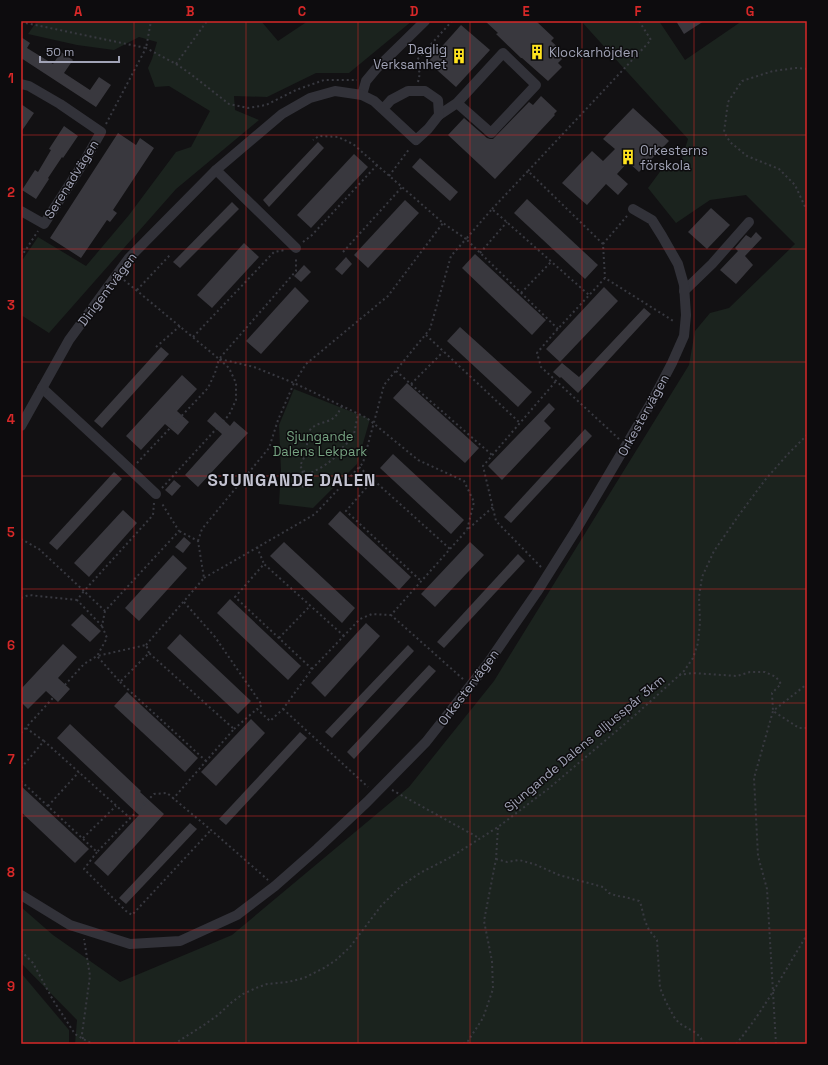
<svg xmlns="http://www.w3.org/2000/svg" width="828" height="1065" font-family="'Space Grotesk',sans-serif">
	<style>
		.green { fill: #1b231e }
		.building { fill: #39383e }
		.lines { fill: none; stroke-linecap: round; stroke-linejoin: round }
		.path { stroke: #383940; stroke-width: 2; stroke-dasharray: 2 3; stroke-linecap: butt }
		.minor { stroke: #323239; stroke-width: 10 }
		.grid { fill: none; stroke: #d62828; stroke-width: 1; stroke-opacity: 0.55 }
		.labels { text-anchor: middle; stroke-width: 3; stroke-linejoin: round; paint-order: stroke }
		.poi-label { font-size: 13px; fill: #a1a3b6; stroke: #0d0c0e; text-anchor: start }
		.street-label { font-size: 13px; fill: #a1a3b6; stroke: #0d0c0e }
		.park-label { font-size: 13px; fill: #76a382; stroke: #0d0c0e }
		.district-label { font-size: 17px; font-weight: bold; letter-spacing: 1px; fill: #c3c3d1; stroke: #0d0c0e }
		.neatline { fill: none; stroke: #d62828; stroke-width: 1.5 }
		.grid-label { font-size: 13px; text-anchor: middle; font-weight: bold; fill: #d62828 }
	</style>
	<rect width="100%" height="100%" fill="#121113"/>
	<g class="green">
		<path d="M37 21H261L278 41 308 21H412L349 73H316L267 97 234 96 235 110 259 120 176 189 49 333 21 315V262L38 237 86 266 129 215 176 152 191 147 210 111 169 86 155 87 148 68 152 59 157 42 139 37 114 50 77 45 28 34Z"/>
		<path d="M581 21H659L685 60 742 21H807V1044H75L77 1020 21 963V907L53 935 120 982 232 935 409 787 494 681 689 365 695 331 710 313 729 308 795 244 746 195 710 200 676 223 648 188 662 169 680 165 688 139Z"/>
		<path d="M294 389 370 419 357 464 313 508 279 504 281 470 279 425Z"/>
		<path d="M21 973 69 1030V1044H21Z"/>
	</g>
	<g class="building">
		<path d="M485 21H536L554 38 551 41 561 50 558 54 562 59 558 63 562 67 548 81 522 58H521L496 34 498 33Z"/>
		<path d="M676 21H704L684 34Z"/>
		<path d="M461 25 490 50 456 87 428 62Z"/>
		<path d="M21 37 30 43 27 48 53 64 61 52 73 60 64 73 90 90 99 77 111 85 96 107 21 58Z"/>
		<path d="M541 96 557 111 554 114 555 115 495 179 448 135 464 118 487 138 490 139H493L529 102 533 105Z"/>
		<path d="M21 104 34 113 21 132Z"/>
		<path d="M633 108 669 141 639 172 628 162 617 174 628 184 618 195 606 184 587 205 562 183 592 151 603 161 615 149 603 139Z"/>
		<path d="M64 126 78 136 63 158 62 157 48 178 49 179 36 199 22 190 35 170 38 172 51 150 49 149Z"/>
		<path d="M118 133 136 145 140 138 154 148 113 210 117 213 110 222 107 220 81 258 50 238Z"/>
		<path d="M318 142 324 148 269 207 263 200Z"/>
		<path d="M354 154 368 167 311 228 297 215Z"/>
		<path d="M420 158 458 192 450 201 412 167Z"/>
		<path d="M527 199 598 265 585 279 514 213Z"/>
		<path d="M405 200 419 213 368 268 354 255Z"/>
		<path d="M232 202 239 209 180 268 173 262Z"/>
		<path d="M711 208 730 225 707 249 688 232Z"/>
		<path d="M756 232 762 238 745 256 753 265 736 284 720 270 738 251 735 248 746 235 751 238Z"/>
		<path d="M244 243 259 257 212 308 197 295Z"/>
		<path d="M475 254 546 320 532 335 462 268Z"/>
		<path d="M346 257 352 264 342 275 335 269Z"/>
		<path d="M304 265 311 272 301 282 294 276Z"/>
		<path d="M295 287 309 301 261 354 246 341Z"/>
		<path d="M604 287 618 301 560 362 546 349Z"/>
		<path d="M644 308 651 314 578 393 561 377 560 378 553 372 562 363 579 377Z"/>
		<path d="M460 327 532 392 518 407 447 341Z"/>
		<path d="M161 347 169 354 102 428 94 421Z"/>
		<path d="M182 375 197 389 177 411 189 422 178 435 165 424 141 450 126 436Z"/>
		<path d="M407 383 479 448 465 463 393 398Z"/>
		<path d="M549 403 555 409 544 421 551 428 502 480 488 466Z"/>
		<path d="M215 412 230 426 234 421 248 433 198 487 185 475 222 434 207 421Z"/>
		<path d="M585 429 592 436 511 523 504 517Z"/>
		<path d="M393 454 464 520 451 534 380 468Z"/>
		<path d="M114 472 122 479 57 550 49 543Z"/>
		<path d="M174 480 181 486 172 496 165 490Z"/>
		<path d="M123 510 137 523 89 577 74 563Z"/>
		<path d="M340 511 411 577 399 590 328 524Z"/>
		<path d="M184 537 191 543 183 553 175 547Z"/>
		<path d="M284 542 355 608 342 623 270 556Z"/>
		<path d="M470 542 484 555 435 607 421 594Z"/>
		<path d="M518 554 525 561 444 648 437 642Z"/>
		<path d="M173 555 187 568 139 621 125 608Z"/>
		<path d="M230 599 301 666 288 680 217 613Z"/>
		<path d="M82 614 101 631 90 642 71 625Z"/>
		<path d="M366 623 380 636 325 697 311 683Z"/>
		<path d="M180 634 251 701 238 714 167 648Z"/>
		<path d="M63 644 77 657 58 678 70 689 58 702 46 691 28 709 21 702V689Z"/>
		<path d="M408 645 414 651 332 738 325 732Z"/>
		<path d="M429 665 436 671 354 759 347 752Z"/>
		<path d="M127 692 198 758 185 772 114 706Z"/>
		<path d="M251 719 265 733 216 786 201 772Z"/>
		<path d="M70 724 141 791 140 792 164 814 108 876 94 863 139 815 57 738Z"/>
		<path d="M300 732 307 738 226 825 219 819Z"/>
		<path d="M21 786 89 849 75 863 21 812Z"/>
		<path d="M190 823 197 829 126 904 119 898Z"/>
	</g>
	<g class="lines">
		<g class="path">
			<path d="M21 22 146 48 151 21"/>
			<path d="M176 64 207 21"/>
			<path d="M807 69 796 68 773 71 742 81 728 102 724 132 730 142 747 156 779 169 795 185 807 211"/>
			<path d="M418 82 420 73 415 62 452 21"/>
			<path d="M106 124 146 48 176 64 188 72 229 104 248 108 266 105 296 90 324 80H357"/>
			<path d="M528 171 651 40 639 21"/>
			<path d="M389 176 410 148"/>
			<path d="M492 209 528 171 603 244 605 278"/>
			<path d="M303 242 312 235 377 165"/>
			<path d="M603 244 627 216"/>
			<path d="M343 252 402 187"/>
			<path d="M480 253 507 222"/>
			<path d="M21 257 38 231"/>
			<path d="M124 280 219 359 296 271V257"/>
			<path d="M137 290 170 255"/>
			<path d="M521 293 551 262"/>
			<path d="M558 329 466 239 492 209 589 295"/>
			<path d="M426 335 520 423"/>
			<path d="M193 337 274 252 285 250"/>
			<path d="M156 347 180 326"/>
			<path d="M220 359 254 367 294 383 367 418 418 460 464 481 474 502 467 530 493 507"/>
			<path d="M396 371 492 455"/>
			<path d="M411 384 443 352"/>
			<path d="M342 406C339 411 337 416 332 419 326 423 315 423 310 430 306 436 308 445 306 452 305 457 302 461 300 466L306 474C312 474 331 462 335 457 338 454 340 450 343 447 346 444 350 441 353 439L358 414"/>
			<path d="M619 439 541 367 537 353 555 332 605 278 675 322"/>
			<path d="M137 463 208 388 215 373 219 359"/>
			<path d="M359 467 450 549"/>
			<path d="M303 471 299 479 298 486 308 487 311 479 309 474"/>
			<path d="M373 480 346 511 421 581"/>
			<path d="M162 488 229 415 236 400V383L229 368 219 359"/>
			<path d="M21 539 39 549 84 591 153 515 154 503"/>
			<path d="M198 541 202 529 269 448 278 420 294 383 306 364 388 296 443 223"/>
			<path d="M257 547 264 564"/>
			<path d="M541 567 496 521 483 466 556 381"/>
			<path d="M204 578 315 514 363 463 384 385 430 329 451 256 466 239 443 223 353 144 338 137 319 136 313 140"/>
			<path d="M21 598 29 595 77 600"/>
			<path d="M184 602 215 637 262 705 257 709"/>
			<path d="M105 611 102 626 77 600 84 591 105 611 179 531 161 502"/>
			<path d="M279 638 310 606"/>
			<path d="M146 645 204 578 198 541 179 531"/>
			<path d="M149 653 146 645 97 656 120 682 149 653 234 729 173 799"/>
			<path d="M312 669 235 597 264 564 344 636"/>
			<path d="M679 675 692 673 737 676 750 672H765L776 677 781 684 772 693 773 711 799 728H807"/>
			<path d="M463 679 391 615 467 530"/>
			<path d="M120 682 206 761"/>
			<path d="M283 709 368 787"/>
			<path d="M26 728 44 741"/>
			<path d="M234 729 257 709 270 721 283 709 312 669 360 619 372 614 391 615"/>
			<path d="M21 733 84 664 97 656 107 638 102 626"/>
			<path d="M21 768 44 741 130 818"/>
			<path d="M21 781 97 852 154 794 167 793 211 830 268 880"/>
			<path d="M392 790 479 838"/>
			<path d="M48 806 79 772"/>
			<path d="M83 838 116 806"/>
			<path d="M97 852 84 869 126 911 132 915 211 830"/>
			<path d="M496 859 507 862 519 860 534 864 559 875 603 887 609 893 617 896 625 897 639 901 641 905 645 921 649 930 657 940 660 988 666 1002 674 1017 679 1023 696 1033 701 1038 703 1044"/>
			<path d="M21 951 33 963 53 1000 75 1034 83 1039 93 1044"/>
			<path d="M83 1039 82 1034 90 976 84 939"/>
			<path d="M174 1044 204 1025 218 1015 232 1002 243 994 256 988 267 984 288 982 304 978 324 968 336 960 350 947 381 906 401 886 420 873 451 857 498 827 548 789 633 717 684 671 693 658 698 643 700 622 699 597 702 577 714 551 739 515 765 480 788 454 807 435"/>
			<path d="M463 1044 468 1041 483 1018 493 989 492 961 484 921 496 859 498 827"/>
			<path d="M736 1044C763 1012 783 974 805 938L807 931"/>
			<path d="M776 1044 767 889 758 856 754 778 773 711 807 684"/>
		</g>
		<g class="minor">
			<path d="M21 84 29 86 60 104 101 132 84 162 44 224 21 211"/>
			<path d="M362 95 366 81 376 69 425 21"/>
			<path d="M439 115 457 103 503 53 536 85 491 133 457 103"/>
			<path d="M216 170 296 248"/>
			<path d="M684 291 712 264 749 222"/>
			<path d="M42 388 120 460 156 494"/>
			<path d="M21 426 69 340 129 258 216 170 282 114 310 98 335 91 362 95 374 101 416 140 428 129 439 115 438 100 425 91H408L391 100 383 109"/>
			<path d="M21 895 70 925 130 944 180 941 237 915 275 886 317 849 367 802 426 742 488 663 537 592 576 530 651 403 672 363 684 336 686 315 684 285 678 264 662 236 652 220 633 209"/>
		</g>
	</g>
	<path class="grid" d="M134 21V1044M246 21V1044M358 21V1044M470 21V1044M582 21V1044M694 21V1044M21 135H807M21 249H807M21 362H807M21 476H807M21 589H807M21 703H807M21 816H807M21 930H807"/>
	<defs>
		<g id="building-bare" transform="scale(1.2)"><path d="M-4-6H4V6H1V3H-1V6H-4ZM-2.5-4.3h1.7v1.8h-1.7ZM.8-4.3h1.7v1.8H.8ZM-2.5-1h1.7V.8h-1.7ZM.8-1h1.7V.8H.8Z" fill="#ffe31e" stroke="#0d0c0e" stroke-width="2.5" paint-order="stroke"/></g>
	</defs>
	<g fill-rule="evenodd">
		<use href="#building-bare" x="537" y="52"/>
		<use href="#building-bare" x="459" y="56"/>
		<use href="#building-bare" x="628" y="157"/>
	</g>
	<g class="labels">
		<g class="poi-label">
			<text x="447" y="54" text-anchor="end">Daglig<tspan x="447" dy="15">Verksamhet</tspan></text>
			<text x="549" y="57">Klockarhöjden</text>
			<text x="640" y="155">Orkesterns<tspan x="640" dy="15">förskola</tspan></text>
		</g>
		<g class="street-label">
			<text transform="translate(71 179) rotate(-58)" y="5">Serenadvägen</text>
			<text transform="translate(107 289) rotate(-53)" y="5">Dirigentvägen</text>
			<text transform="translate(643 415) rotate(-61)" y="5">Orkestervägen</text>
			<text transform="translate(468 687) rotate(-53)" y="5">Orkestervägen</text>
			<text transform="translate(584 743) rotate(-40)" y="5">Sjungande Dalens elljusspår 3km</text>
		</g>
		<g class="park-label">
			<text x="320" y="441">Sjungande<tspan x="320" dy="15">Dalens Lekpark</tspan></text>
		</g>
		<g class="district-label">
			<text x="292" y="486">SJUNGANDE DALEN</text>
		</g>
	</g>
	<rect width="828" height="1065" fill="none" stroke="#0d0c0e" stroke-width="44"/>
	<path d="M40 56v6h79v-6" fill="none" stroke="#a1a3b6" stroke-width="2"/>
	<text x="46" y="56" font-size="12" fill="#a1a3b6" stroke="#0d0c0e" stroke-width="3" paint-order="stroke">50 m</text>
	<rect x="22" y="22" width="784" height="1021" class="neatline"/>
	<g class="grid-label">
		<text x="78" y="16">A</text>
		<text x="190" y="16">B</text>
		<text x="302" y="16">C</text>
		<text x="414" y="16">D</text>
		<text x="526" y="16">E</text>
		<text x="638" y="16">F</text>
		<text x="750" y="16">G</text>
		<text x="11" y="83">1</text>
		<text x="11" y="197">2</text>
		<text x="11" y="310">3</text>
		<text x="11" y="424">4</text>
		<text x="11" y="537">5</text>
		<text x="11" y="650">6</text>
		<text x="11" y="764">7</text>
		<text x="11" y="877">8</text>
		<text x="11" y="991">9</text>
	</g>
</svg>
